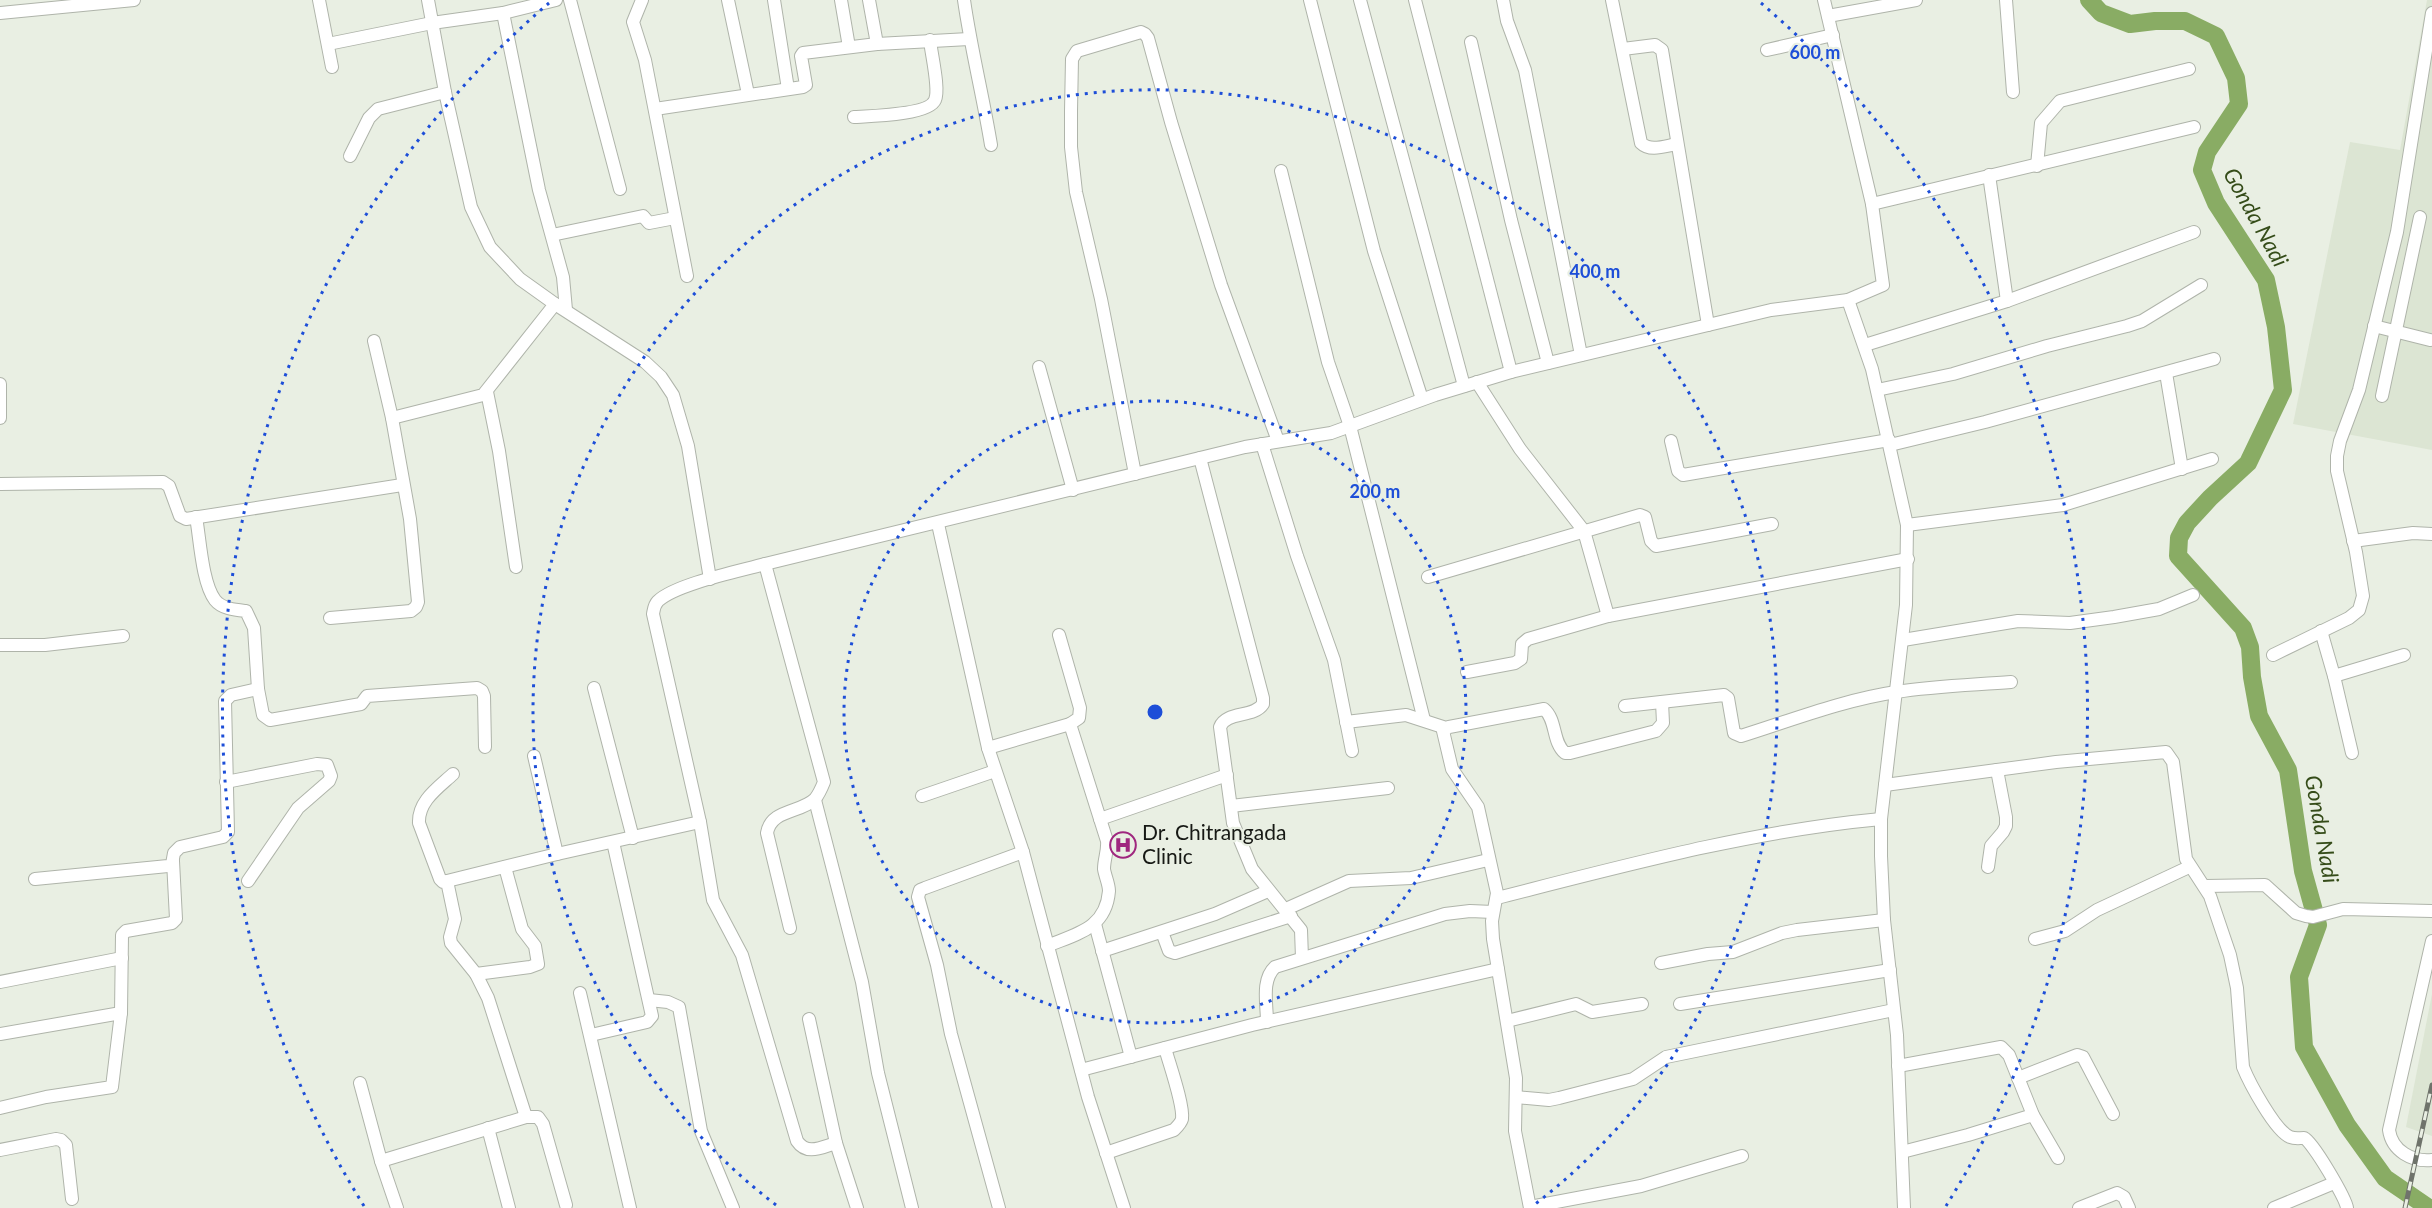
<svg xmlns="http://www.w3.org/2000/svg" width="2432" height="1208" font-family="Lato,sans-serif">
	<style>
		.built { fill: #dce5d3 }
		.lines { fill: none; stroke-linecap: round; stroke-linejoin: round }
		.river { stroke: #89ac64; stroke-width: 18 }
		.minor-casing { stroke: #afb4aa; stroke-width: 14 }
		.minor { stroke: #fff; stroke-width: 12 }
		.rail-casing { stroke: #6f736b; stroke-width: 5 }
		.rail { stroke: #e9efe3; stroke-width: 3; stroke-dasharray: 9; stroke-linecap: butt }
		.ring { fill: none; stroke: #1d4ed8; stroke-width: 3; stroke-dasharray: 3 6 }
		.labels { text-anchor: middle; stroke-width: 4.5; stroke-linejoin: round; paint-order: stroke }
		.poi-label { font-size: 21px; fill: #171915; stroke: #e9efe3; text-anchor: start }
		.water-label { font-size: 22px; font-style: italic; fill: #354c19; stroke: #e9efe3 }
		.centre { fill: #1d4ed8; stroke: #e9efe3; stroke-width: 3 }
		.ring-label { font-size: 18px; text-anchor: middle; font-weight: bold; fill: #1d4ed8; stroke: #e9efe3; stroke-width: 4.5; stroke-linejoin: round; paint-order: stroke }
	</style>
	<rect width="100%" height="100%" fill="#e9efe3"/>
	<g class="built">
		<path d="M2427 0H2432V450L2293 424 2350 142 2400 150Z"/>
		<path d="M2432 994V1136L2406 1127Z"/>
	</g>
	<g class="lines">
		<path class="river" d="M2089 0 2101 13 2130 24 2155 21H2185L2216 36 2236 78 2239 104 2207 152 2202 170 2216 203 2266 280 2276 327 2283 390 2248 463 2210 498 2187 523 2179 538 2178 556 2243 628 2250 647 2252 677 2259 716 2288 770 2303 871 2318 925 2299 977 2304 1047 2347 1125 2385 1178 2429 1208"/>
		<g class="minor-casing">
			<g id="minor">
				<path d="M319 0 332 67"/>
				<path d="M428 0 445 92 471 207 490 247 520 279 555 304 645 362 661 377 673 395 688 446 710 579"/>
				<path d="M556 0 503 13 539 190 563 277 566 310"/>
				<path d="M570 0 620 189"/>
				<path d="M642 0 633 22 645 60 687 276"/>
				<path d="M728 0 748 94"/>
				<path d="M774 0 788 89"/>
				<path d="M841 0 849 47"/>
				<path d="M869 0 877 44"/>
				<path d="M964 0C971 49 983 96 991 145"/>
				<path d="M1310 0 1374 251 1422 399"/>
				<path d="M1360 0 1464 386"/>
				<path d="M1415 0 1511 372"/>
				<path d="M1503 0 1507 21 1525 70 1581 355"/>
				<path d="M1612 0 1641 143C1650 152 1665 146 1677 144"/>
				<path d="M2006 0 2013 92"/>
				<path d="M0 13 134 0"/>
				<path d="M1828 16 1916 0"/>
				<path d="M1471 42 1511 220 1548 363"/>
				<path d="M328 44 432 23 503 13"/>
				<path d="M1623 49 1655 45 1662 50 1708 325"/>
				<path d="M1767 50 1833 35"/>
				<path d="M655 109 803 87 806 85 801 56 803 53 877 44 969 39"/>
				<path d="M854 117C870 116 929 115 935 100 940 89 931 53 930 40"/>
				<path d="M350 156 369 118 378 109 445 92"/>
				<path d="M2037 166 2041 123 2060 101 2189 69"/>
				<path d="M1281 171 1328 362 1350 426 1424 720"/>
				<path d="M1989 175 2007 301"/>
				<path d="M1872 204 2194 127"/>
				<path d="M552 235 643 216 649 223 675 218"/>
				<path d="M1848 300 1872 369 1907 525 1906 605 1881 819V856L1884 920 1897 1035 1904 1208"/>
				<path d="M2374 326 2430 340"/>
				<path d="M1865 345 2007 301 2194 232"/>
				<path d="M1039 367 1073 490"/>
				<path d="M2166 373 2182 469"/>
				<path d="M1477 382 1520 449 1584 531 1608 616"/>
				<path d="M0 384V418"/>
				<path d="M1877 390 1953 374 2047 346 2127 326 2142 321 2201 285"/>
				<path d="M487 392 499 451 516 567"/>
				<path d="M2382 396 2420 217"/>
				<path d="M392 418 483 395 555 304"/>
				<path d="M1671 441 1678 471 1683 475 1889 440"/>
				<path d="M1262 444 1297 556 1334 660 1352 751"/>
				<path d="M1890 445 1985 422 2214 359"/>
				<path d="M1200 458 1263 698V704C1254 718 1226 711 1220 727L1233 823 1252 869 1301 930 1302 958"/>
				<path d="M1135 474 1101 299 1076 192 1071 147V111L1072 59 1077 51 1141 32 1145 34 1148 38 1171 122 1221 285 1278 441"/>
				<path d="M0 484 163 482 169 486 180 516 186 519 402 485"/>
				<path d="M938 524 988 748 1023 852 1088 1097 1124 1208"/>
				<path d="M1907 525 2063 505 2212 459"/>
				<path d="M2353 541 2413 533 2432 534"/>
				<path d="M765 564 824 782C822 787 819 794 815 799 801 813 771 809 767 833L790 928"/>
				<path d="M1428 577 1640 515 1645 517 1651 541 1656 546 1772 524"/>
				<path d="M330 618 411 611 416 607 418 602 410 519 392 418 374 341"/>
				<path d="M2321 631 2334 676 2352 753"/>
				<path d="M1903 640 2018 621 2070 623 2114 617 2159 609 2193 595"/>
				<path d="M0 645H45L123 636"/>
				<path d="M2273 655 2349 618 2359 610 2363 596 2356 552 2337 471V456L2340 441 2359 390 2397 232 2432 13"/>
				<path d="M1467 672 1515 663 1521 659 1522 644 1528 639 1608 616 1908 559"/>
				<path d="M2334 676 2404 655"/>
				<path d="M594 688 633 838"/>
				<path d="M258 689 263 715 270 720 361 704 367 696 477 688 482 691 484 696 485 747"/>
				<path d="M1625 706 1724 695 1728 698 1734 733 1741 736C1792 720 1843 700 1896 692 1934 686 1973 685 2011 682"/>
				<path d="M1346 722 1406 715 1446 728"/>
				<path d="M988 748 1070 724 1079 718 1080 708 1059 635"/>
				<path d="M534 756 557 854"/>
				<path d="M453 774C438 788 418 801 419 823L440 879 443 882 447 881 455 919 450 937 451 943 476 974 488 998 526 1117"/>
				<path d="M226 782 317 764 327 765 331 776 329 781 298 808 248 881"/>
				<path d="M1885 785 2056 762 2166 752 2173 762 2186 859 2210 896 2230 955 2237 988 2243 1067C2249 1082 2275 1131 2290 1137 2295 1139 2299 1138 2304 1138 2313 1142 2346 1199 2347 1208"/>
				<path d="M922 796 995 771"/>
				<path d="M815 800 862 982 878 1073 912 1208"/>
				<path d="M1231 806 1388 788"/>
				<path d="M1100 819 1227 775"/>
				<path d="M1988 867 1991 846 2003 832 2006 826V817L1997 770"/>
				<path d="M35 879 168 866 172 864 174 853 180 847 223 837 228 832 225 701 231 695 258 689 254 628 246 611C236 610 222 609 215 600 202 583 200 539 196 517"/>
				<path d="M447 881 557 854 700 822"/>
				<path d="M2206 886 2265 885 2296 913 2306 916 2313 917 2343 909 2432 911"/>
				<path d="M1497 898C1623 866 1751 831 1881 819"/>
				<path d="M1286 909 1349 881 1411 878 1488 860"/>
				<path d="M1095 924 1131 1057"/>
				<path d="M1162 932 1169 951 1175 953 1291 916"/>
				<path d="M2035 939 2065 931 2097 910 2189 867"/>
				<path d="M2432 941 2389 1130C2392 1151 2412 1162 2432 1160"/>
				<path d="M1047 946C1076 934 1106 929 1109 891 1109 884 1105 876 1104 869 1104 859 1108 851 1107 841L1070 724"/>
				<path d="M1102 951 1215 914 1268 891"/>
				<path d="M1661 963 1708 954 1733 952 1782 933 1797 930 1884 920"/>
				<path d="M476 974 530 967 538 964 535 946 522 929 505 867"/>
				<path d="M0 982 122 958"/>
				<path d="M580 993 630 1208"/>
				<path d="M649 1000 668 1002 679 1007 701 1131 733 1208"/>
				<path d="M1680 1004 1890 970"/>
				<path d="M809 1019 836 1143 857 1208"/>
				<path d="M1507 1021 1576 1004 1592 1012 1642 1004"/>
				<path d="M1267 1022C1267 1004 1261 980 1275 967L1445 914 1470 911 1493 912"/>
				<path d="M0 1034 121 1013"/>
				<path d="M591 1035 647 1022 652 1016 613 842"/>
				<path d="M1898 1066 2001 1047 2009 1055 2033 1115 2058 1158"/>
				<path d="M1081 1070 1252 1025 1498 969"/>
				<path d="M2018 1078 2077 1055 2083 1057 2113 1114"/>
				<path d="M360 1083 381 1161 397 1208"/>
				<path d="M1516 1097 1549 1100 1559 1098 1633 1079 1666 1057 1894 1010"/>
				<path d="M0 1108 46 1097 112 1087 121 1013 122 935 126 931 172 923 176 919 173 861"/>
				<path d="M488 1128 509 1208"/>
				<path d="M836 1143C822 1147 807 1156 797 1141L742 955 713 900 700 822 653 614C654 609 654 605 658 601 676 584 740 571 765 564L1245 447 1331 433 1435 395 1511 372 1771 310 1848 300 1883 285 1872 204 1824 0"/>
				<path d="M0 1150 56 1139 61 1140 66 1145 72 1199"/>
				<path d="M1902 1152 1968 1135 2033 1115"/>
				<path d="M1106 1153 1174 1130C1177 1127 1181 1123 1182 1119 1184 1105 1169 1063 1165 1048"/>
				<path d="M381 1161 526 1117H538L543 1124 566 1205"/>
				<path d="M1530 1207 1641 1186 1742 1156"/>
				<path d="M999 1208 951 1034 937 965 918 897 920 890 925 888 1023 852"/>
				<path d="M1530 1208 1515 1131 1516 1078 1493 939 1492 921 1497 893 1478 807 1452 769 1443 731 1449 727 1544 709C1557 720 1552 742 1565 753H1570L1656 731 1663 723 1662 702"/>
				<path d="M2079 1208 2117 1193 2124 1197 2129 1208"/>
				<path d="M2274 1208 2334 1183"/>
			</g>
		</g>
		<use href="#minor" class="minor"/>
		<g class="rail-casing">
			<path id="rail" d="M2405 1208 2432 1085"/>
		</g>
		<use href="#rail" class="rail"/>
	</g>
	<g class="ring">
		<circle cx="1155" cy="712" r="311"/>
		<path d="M776 1205A622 622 0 1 1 1534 1205"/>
		<path d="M364 1206A933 933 0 0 1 549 3M1761 3A933 933 0 0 1 1946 1206"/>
	</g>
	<defs>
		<g id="hospital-ring" transform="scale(1.35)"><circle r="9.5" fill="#e9efe3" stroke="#9f277f" stroke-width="1.5"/><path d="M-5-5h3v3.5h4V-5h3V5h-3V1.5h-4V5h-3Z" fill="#9f277f"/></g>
	</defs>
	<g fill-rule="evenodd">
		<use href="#hospital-ring" x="1123" y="845"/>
	</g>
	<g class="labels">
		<g class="poi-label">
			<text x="1142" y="840">Dr. Chitrangada<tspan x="1142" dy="24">Clinic</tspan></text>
		</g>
		<g class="water-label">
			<text transform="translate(2256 217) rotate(61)" y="8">Gonda Nadi</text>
			<text transform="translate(2322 829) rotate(80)" y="8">Gonda Nadi</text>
		</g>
	</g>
	<circle cx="1155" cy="712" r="9" class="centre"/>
	<g class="ring-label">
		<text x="1815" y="59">600 m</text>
		<text x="1595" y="278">400 m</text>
		<text x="1375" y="498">200 m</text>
	</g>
</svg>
